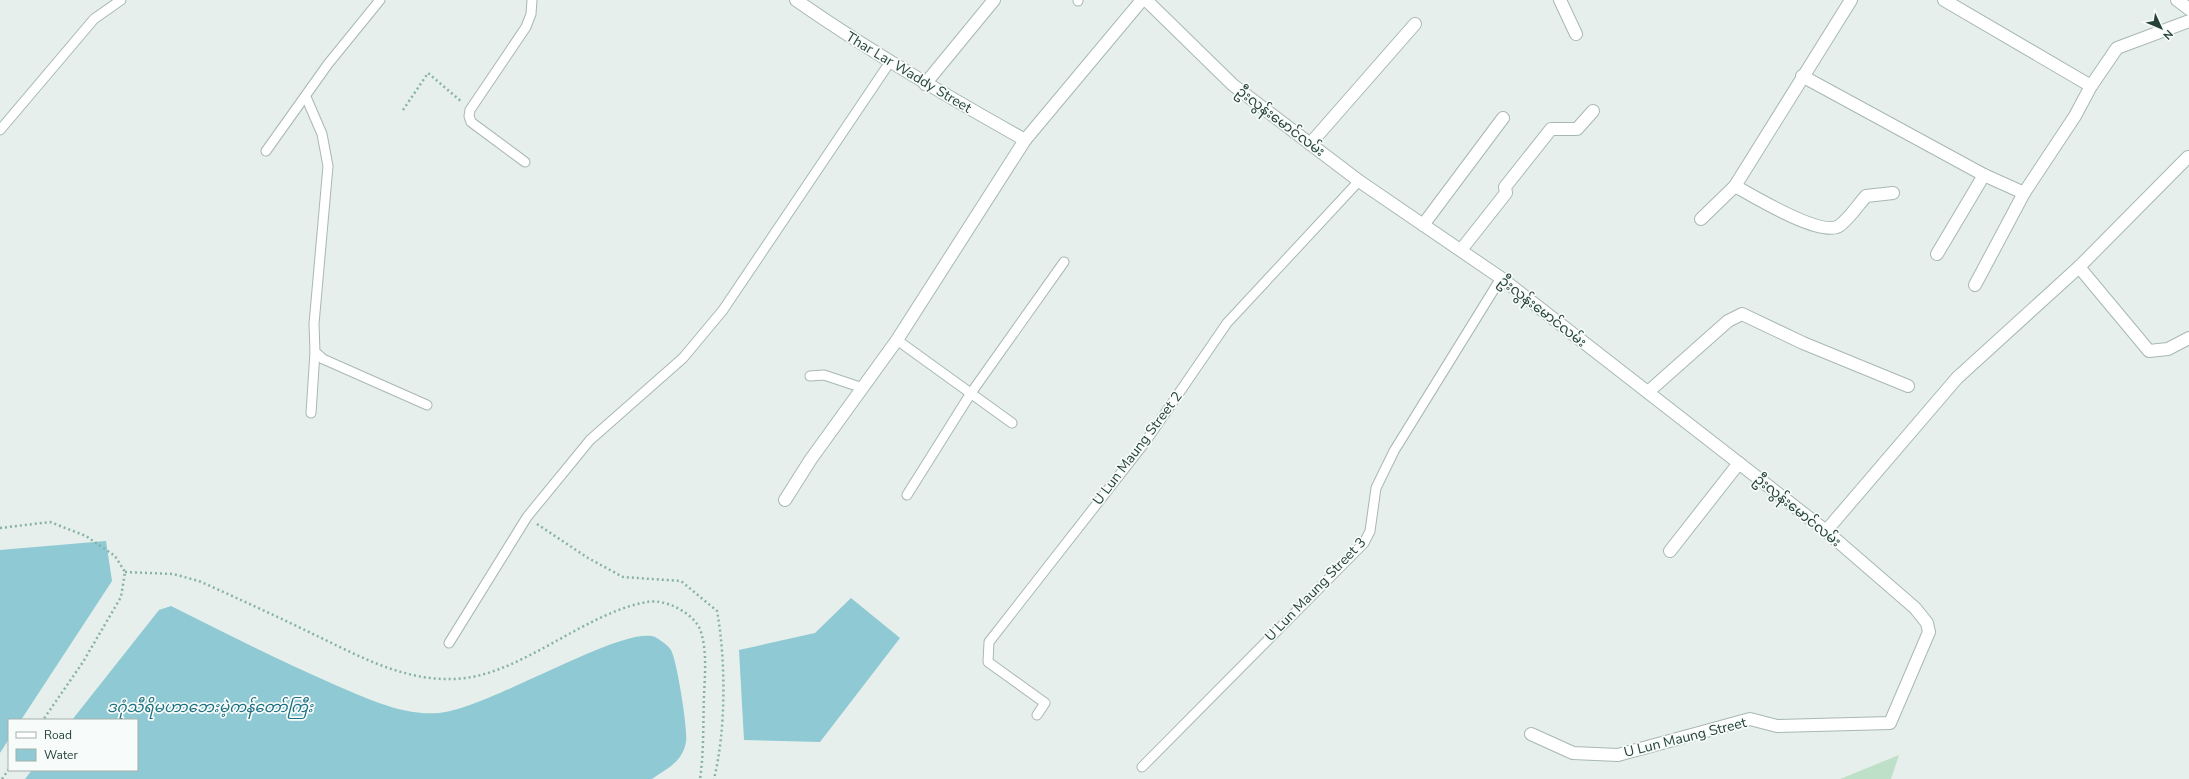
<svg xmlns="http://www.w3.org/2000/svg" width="2189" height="779" font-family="'Nunito Sans','Noto Sans Myanmar',sans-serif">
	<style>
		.green { fill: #bfe0c8 }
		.water { fill: #8ec9d4 }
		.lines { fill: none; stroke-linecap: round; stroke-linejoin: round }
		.lane-casing { stroke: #a8b8b2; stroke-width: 11 }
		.street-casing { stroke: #a8b8b2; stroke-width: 14 }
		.path { stroke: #86b3a5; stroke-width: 2.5; stroke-dasharray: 2 3; stroke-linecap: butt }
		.lane { stroke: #fff; stroke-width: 9 }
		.street { stroke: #fff; stroke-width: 12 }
		.labels { text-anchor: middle; stroke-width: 3.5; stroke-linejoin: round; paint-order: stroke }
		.street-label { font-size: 14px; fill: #24423a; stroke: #f7fbf9 }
		.water-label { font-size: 15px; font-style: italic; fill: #1c6f80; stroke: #f7fbf9 }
	</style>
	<rect width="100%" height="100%" fill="#e6efeb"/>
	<path class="green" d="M1899 755 1891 779H1840Z"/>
	<g class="water">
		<path d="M106 541 112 581 21 720H9V739L0 753V550Z"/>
		<path d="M851 598 900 638 820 742 744 740 739 650 815 633Z"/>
		<path d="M171 606C225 633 278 660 333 684 366 698 402 716 439 713 488 709 622 625 655 637 659 639 669 646 671 650 677 661 688 730 686 742 682 763 666 769 652 779H25L32 770H137V720H72L159 610Z"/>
	</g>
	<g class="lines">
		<g class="lane-casing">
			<g id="lane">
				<path d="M1078 1V0"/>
				<path d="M306 97 322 134 328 166 314 324 315 352 323 359 427 405"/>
				<path d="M0 130 94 19 121 0"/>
				<path d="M266 151 328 64 380 0"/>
				<path d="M525 162 471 122 469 116 470 110 526 27 531 14 532 0"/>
				<path d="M897 340 1012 423"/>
				<path d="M810 376 824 375 863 388"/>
				<path d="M311 413 315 352"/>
				<path d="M907 495 971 393 1064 262"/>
				<path d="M449 643 527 517 590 440 683 358 723 310 890 62"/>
				<path d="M1037 715 1045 703 988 662 989 642 1146 441 1227 323 1359 181"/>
				<path d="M1142 767 1364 543 1370 531 1376 488 1394 451 1501 278"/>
			</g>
		</g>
		<g class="street-casing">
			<g id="street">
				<path d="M796 0C869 51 947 96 1025 140"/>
				<path d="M1146 0 1233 85 1359 181 1501 278 1826 531 1915 608 1927 623 1929 632 1890 723 1777 726 1750 719 1618 755 1573 753 1531 734"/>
				<path d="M1560 0 1576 34"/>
				<path d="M1944 0 2091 86"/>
				<path d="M2177 0 2189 9"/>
				<path d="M1802 76 1984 175 2024 193 2075 116 2091 86 2117 48 2189 21"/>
				<path d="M925 84 994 0"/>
				<path d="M1310 144 1415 24"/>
				<path d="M1735 186C1753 196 1820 237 1839 226 1849 219 1858 205 1866 196L1893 193"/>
				<path d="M1701 219 1735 186 1851 0"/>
				<path d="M1423 225 1503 118"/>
				<path d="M1461 250 1506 193 1505 187 1551 129H1577L1593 111"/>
				<path d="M1937 254 1984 175"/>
				<path d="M2079 267 2149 351 2168 349 2189 338"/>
				<path d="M1975 285 2024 193"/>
				<path d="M1648 392 1728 321 1742 314 1803 343 1908 386"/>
				<path d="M785 500 811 459 897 340 1025 140 1142 0"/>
				<path d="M1826 531 1957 378 2079 267 2188 157"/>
				<path d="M1670 551 1739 463"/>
			</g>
		</g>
		<g class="path">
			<path d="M403 110 428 73 462 102"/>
			<path d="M537 524 588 558 623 577 681 581 717 611C726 660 726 730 714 779"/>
			<path d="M0 528 50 522 86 536 115 556 125 572 121 597 83 662 43 720"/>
			<path d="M125 572 173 574 199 581C237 598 274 615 311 633 355 654 402 681 453 679 518 678 583 613 647 602 665 598 696 614 701 632 707 652 705 674 704 695 703 723 704 752 700 779"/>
			<path d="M2 779 9 769"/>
		</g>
		<use href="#lane" class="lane"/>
		<use href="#street" class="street"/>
	</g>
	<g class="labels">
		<g class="street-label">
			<text transform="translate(909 72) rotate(31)" y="5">Thar Lar Waddy Street</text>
			<text transform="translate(1281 121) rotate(37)" y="5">ဦးလွန်းမောင်လမ်း</text>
			<text transform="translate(1543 311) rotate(38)" y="5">ဦးလွန်းမောင်လမ်း</text>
			<text transform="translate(1137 448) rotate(-53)" y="5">U Lun Maung Street 2</text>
			<text transform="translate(1798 510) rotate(39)" y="5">ဦးလွန်းမောင်လမ်း</text>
			<text transform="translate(1315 589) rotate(-46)" y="5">U Lun Maung Street 3</text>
			<text transform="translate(1685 737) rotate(-14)" y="5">U Lun Maung Street</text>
		</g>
		<g class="water-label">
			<text x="210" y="712">ဒဂုံသီရိမဟာဘေးမဲ့ကန်တော်ကြီး</text>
		</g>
	</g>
	<rect x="8" y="719" width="130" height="52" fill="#f7fbf9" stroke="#a3b1ad"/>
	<rect x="16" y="732" width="20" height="6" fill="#ffffff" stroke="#a3b1ad"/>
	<text x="44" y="739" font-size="12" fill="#24423a">Road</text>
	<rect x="16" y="749" width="20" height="12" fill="#8ec9d4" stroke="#a3b1ad"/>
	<text x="44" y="759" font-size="12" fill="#24423a">Water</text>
	<g transform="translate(2161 28) rotate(134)" stroke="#f7fbf9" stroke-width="3" paint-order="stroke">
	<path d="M0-3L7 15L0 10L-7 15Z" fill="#24423a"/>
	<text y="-6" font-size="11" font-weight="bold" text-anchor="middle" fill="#24423a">N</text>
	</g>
</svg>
